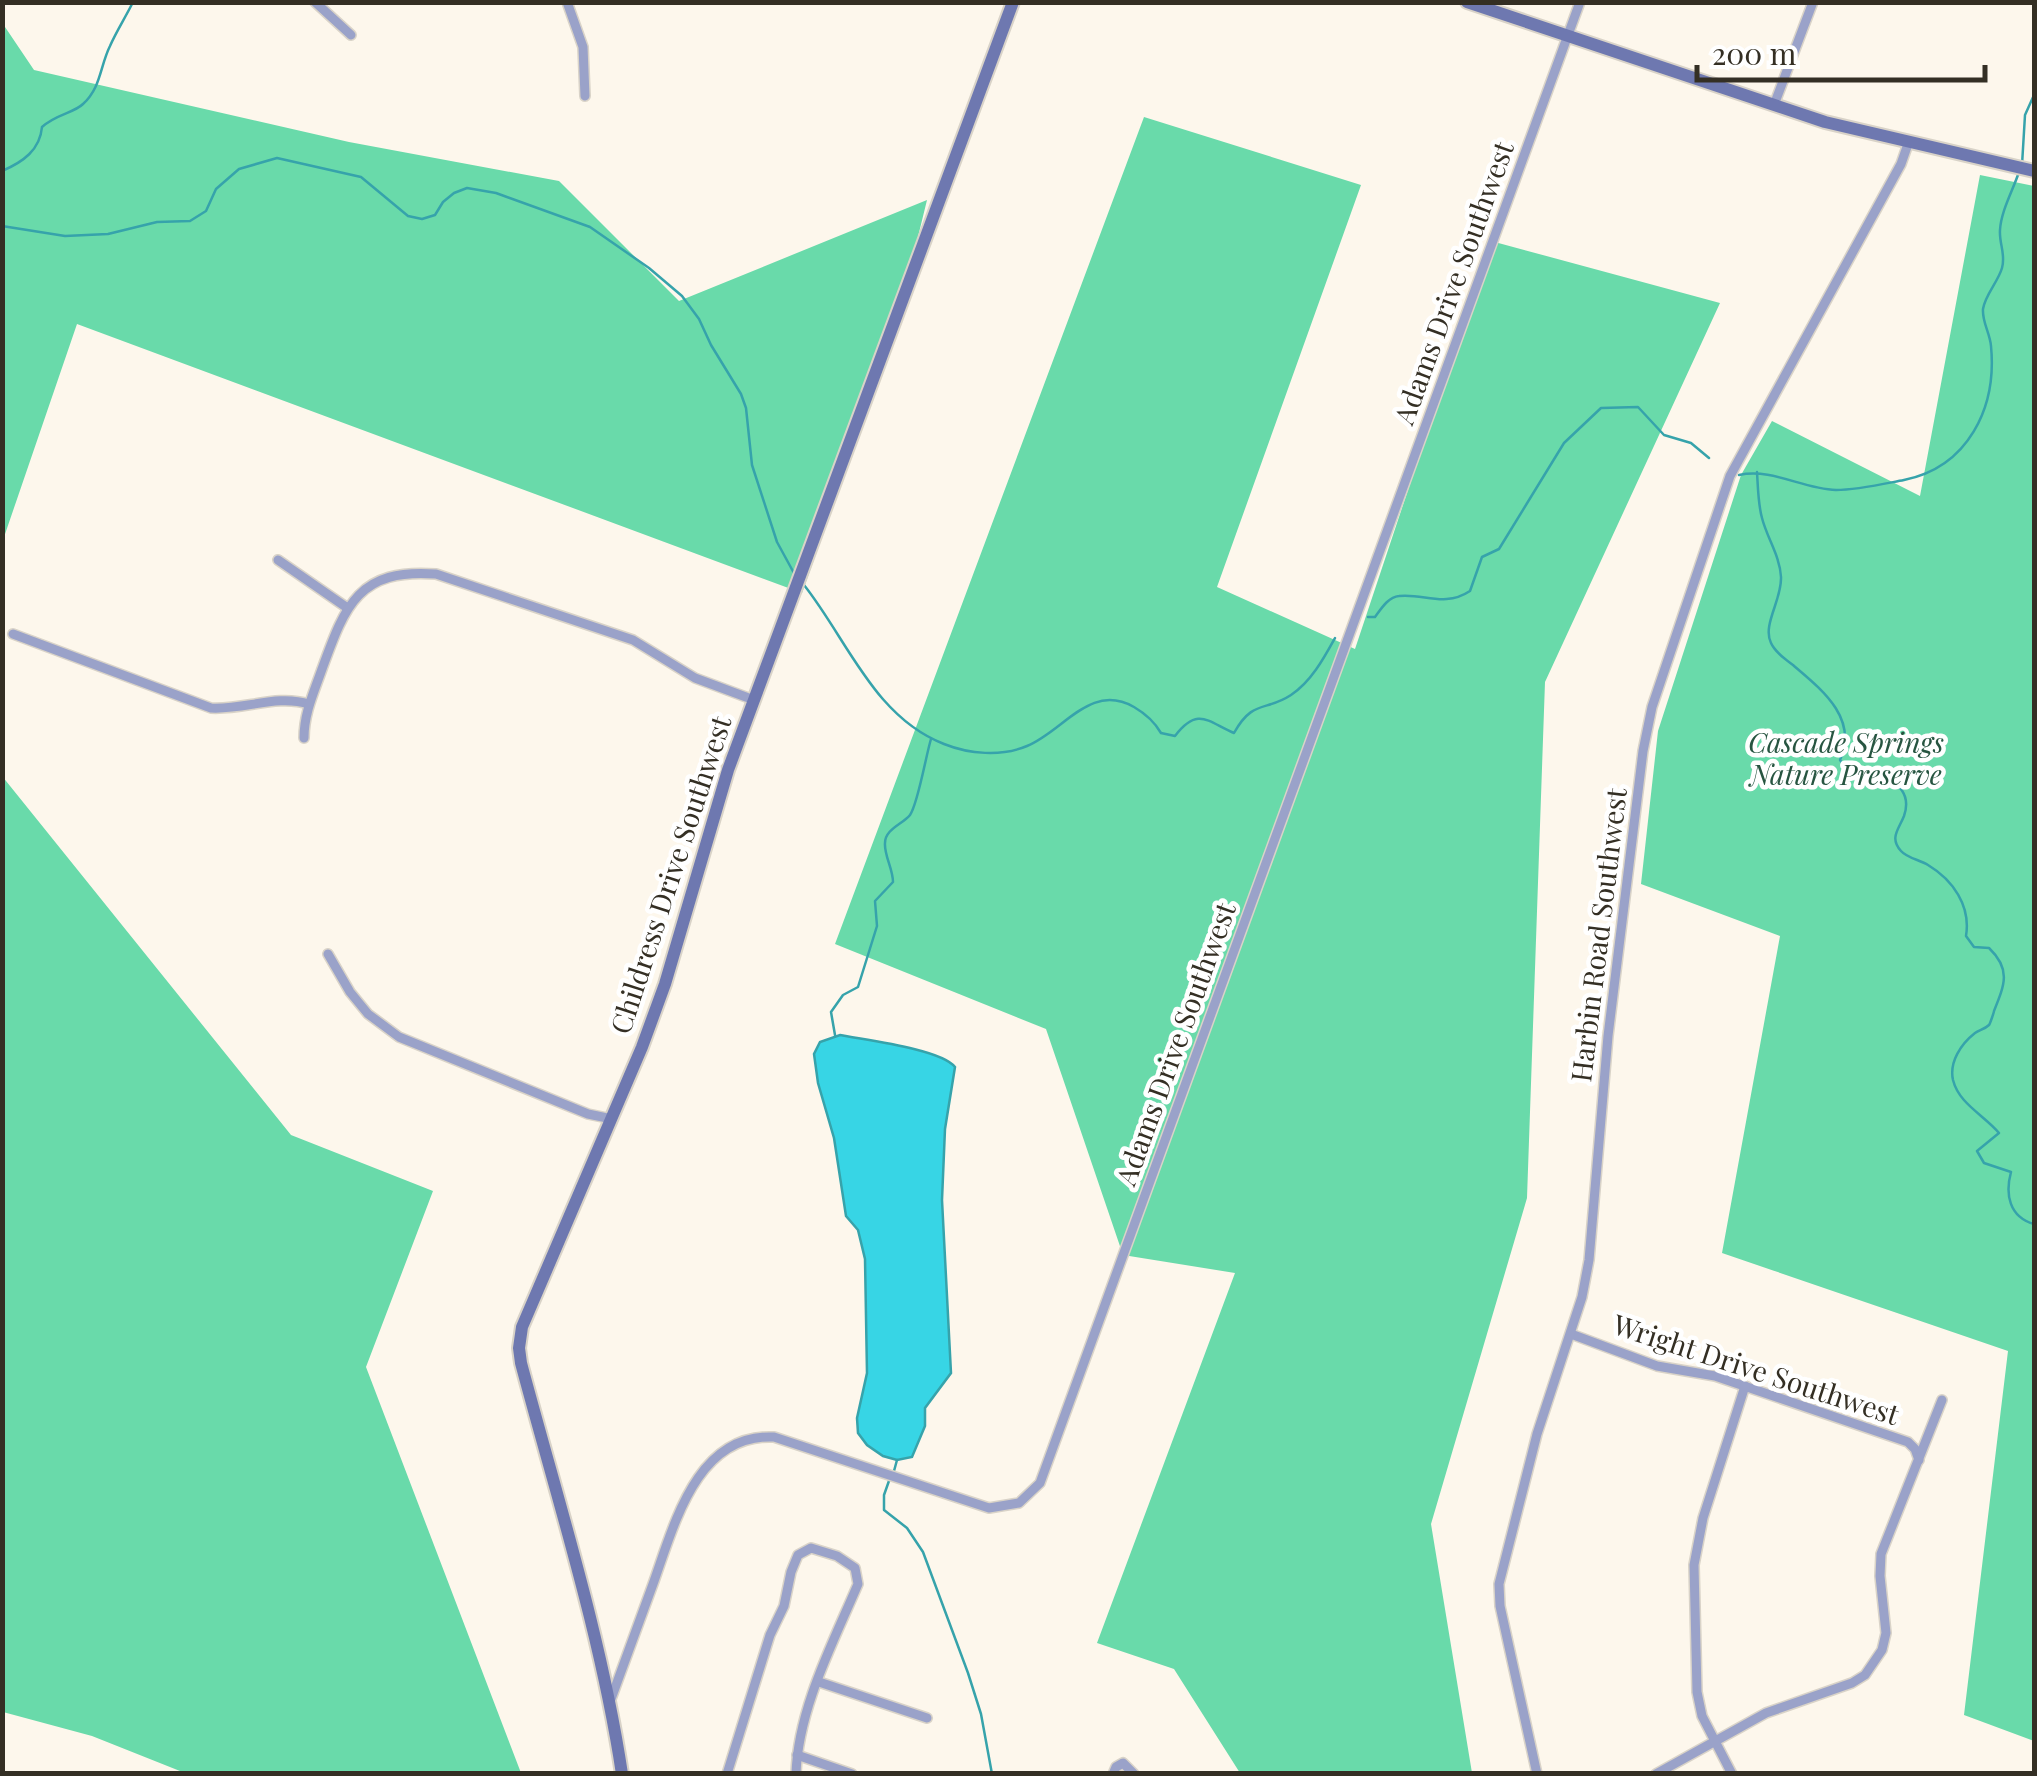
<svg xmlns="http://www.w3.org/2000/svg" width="2037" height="1776" font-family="'Playfair Display',serif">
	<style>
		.forest { fill: #69daaa }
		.water { fill: #37d5e5; stroke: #36a3ab; stroke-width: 2.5 }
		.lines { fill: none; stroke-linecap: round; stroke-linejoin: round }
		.stream { stroke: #36a3ab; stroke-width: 2.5 }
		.street-casing { stroke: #d9d3c8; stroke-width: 12 }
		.secondary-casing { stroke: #d9d3c8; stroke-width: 16 }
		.street { stroke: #9aa2c9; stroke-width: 9 }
		.secondary { stroke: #6e78b0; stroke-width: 12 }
		.labels { text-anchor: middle; stroke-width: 9; stroke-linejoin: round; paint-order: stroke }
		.street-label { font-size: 28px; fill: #342f24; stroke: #fff }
		.park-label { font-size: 28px; font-style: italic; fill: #275541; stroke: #fff }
	</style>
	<rect width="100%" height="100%" fill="#fdf7ec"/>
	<g class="forest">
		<path d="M3 24 34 70 349 142 559 181 679 301 927 200 894 335 802 593 77 324 3 540Z"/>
		<path d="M1144 117 1361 185 1217 587 1355 649 1491 241 1720 303 1545 682 1527 1198 1431 1524 1472 1773H1240L1174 1669 1097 1643 1235 1273 1123 1255 1046 1029 835 944Z"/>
		<path d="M1980 175 2034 186V1741L1964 1715 2008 1351 1722 1253 1780 936 1641 884 1658 731 1741 475 1772 421 1920 496Z"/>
		<path d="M2 776 291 1135 433 1191 366 1367 521 1773H185L92 1736 3 1712Z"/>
	</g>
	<path class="water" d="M840 1035C865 1040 941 1049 955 1067L945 1129 942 1200 951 1373 925 1408V1426L912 1457 897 1460 883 1456 867 1445 858 1433 857 1418 867 1373 865 1259 858 1230 846 1216 834 1138 818 1083 814 1054 820 1042Z"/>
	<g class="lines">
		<g class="stream">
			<path d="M2022 165 2025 115 2034 95"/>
			<path d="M2 171C23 162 40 150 42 127 56 114 74 113 83 104 101 88 100 66 110 46 116 32 125 18 132 4"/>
			<path d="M2 226 65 236 108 234 157 222 190 221 206 211 216 189 239 169 277 158 361 177 408 216 422 219 435 215 443 202 454 193 467 188 496 193 590 227 649 268 682 296 699 319 711 345 741 394 746 408 752 465 777 542 795 575"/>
			<path d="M1757 472C1758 487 1758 504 1762 518 1767 538 1780 556 1781 577 1782 600 1762 625 1771 643 1775 652 1785 659 1793 665 1821 689 1859 718 1840 760L1848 771C1873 770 1916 781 1904 816 1899 829 1889 838 1901 851 1907 858 1920 860 1928 865 1953 880 1971 906 1966 936L1974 947 1989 948C2011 969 2005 984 1994 1011 1994 1012 1990 1024 1989 1025 1985 1029 1979 1030 1975 1033 1961 1044 1949 1062 1953 1080 1959 1104 1984 1115 1999 1133L1977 1151 1984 1163 2011 1172C2005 1194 2009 1217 2034 1224"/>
			<path d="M1739 475C1773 468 1802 489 1836 490 1857 490 1883 484 1904 480 1968 467 1997 408 1991 346 1990 333 1982 322 1983 309 1985 295 1998 282 2002 268 2006 254 1999 244 2000 230 2001 211 2013 190 2019 172"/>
			<path d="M804 585C847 639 874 717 944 744 969 754 1001 757 1027 746 1064 731 1090 682 1134 707 1146 714 1154 721 1161 733L1175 736C1198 706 1208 722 1234 733 1253 699 1265 712 1291 695 1311 682 1324 658 1335 638"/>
			<path d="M1368 617H1375C1381 609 1388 597 1399 596 1424 593 1444 608 1470 591L1482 557 1499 549 1564 443 1601 408 1638 407 1664 435 1691 443 1709 458"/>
			<path d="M835 1035 831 1012 843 995 858 987 877 926 875 901 893 882C893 869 884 855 885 843 885 829 903 824 910 815 918 804 926 755 931 739"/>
			<path d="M894 1471 897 1460"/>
			<path d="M890 1478 884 1495V1510L907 1528 923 1552 968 1673 981 1714 992 1774"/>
		</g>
		<g class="street-casing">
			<g id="street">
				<path d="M315 2 351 35"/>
				<path d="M567 2 583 47 585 96"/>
				<path d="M1774 105 1813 2"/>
				<path d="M278 560 346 607"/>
				<path d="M13 634 211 708C245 710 276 694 309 704"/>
				<path d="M304 738C304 713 314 692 322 669 345 606 358 568 436 574L633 640 695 678 754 700"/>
				<path d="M328 954 350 992 368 1014 399 1037 588 1114 612 1119"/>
				<path d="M1571 1334 1657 1366 1715 1376 1908 1442 1915 1449 1919 1460"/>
				<path d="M819 1682 927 1718"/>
				<path d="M611 1699C625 1661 639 1622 653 1584 674 1526 696 1433 774 1437L989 1508 1019 1503 1040 1483 1580 2"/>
				<path d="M797 1755 852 1774"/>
				<path d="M727 1774 770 1635 784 1606 791 1572 798 1555 811 1548 837 1556 855 1568 858 1584C833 1643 798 1709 796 1774"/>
				<path d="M1113 1774 1116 1767 1123 1763 1134 1774"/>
				<path d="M1537 1774 1500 1606 1499 1584 1537 1434 1582 1297 1589 1260 1608 1036 1643 751 1652 707 1730 476 1901 164 1908 144"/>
				<path d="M1656 1774 1766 1713 1852 1683 1865 1675 1882 1650 1886 1633 1880 1576 1881 1554 1942 1400"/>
				<path d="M1732 1774 1702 1716 1697 1692 1694 1565 1703 1518 1745 1386"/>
			</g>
		</g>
		<g class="secondary-casing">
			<g id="secondary">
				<path d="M1467 2 1825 122 2034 171"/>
				<path d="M622 1774C601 1635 557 1498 521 1363L519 1348 522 1327 642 1047 665 984 728 770 1013 2"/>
			</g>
		</g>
		<use href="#street" class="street"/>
		<use href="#secondary" class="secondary"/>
	</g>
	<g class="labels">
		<g class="street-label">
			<text transform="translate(1454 283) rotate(-70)" y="10">Adams Drive Southwest</text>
			<text transform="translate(671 875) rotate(-72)" y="10">Childress Drive Southwest</text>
			<text transform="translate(1599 935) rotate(-83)" y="10">Harbin Road Southwest</text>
			<text transform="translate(1176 1044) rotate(-70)" y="10">Adams Drive Southwest</text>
			<text transform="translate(1756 1370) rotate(18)" y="10">Wright Drive Southwest</text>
		</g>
		<g class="park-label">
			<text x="1846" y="753">Cascade Springs<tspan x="1846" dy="32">Nature Preserve</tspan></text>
		</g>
	</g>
	<rect width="2037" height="1776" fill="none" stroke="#342f24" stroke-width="10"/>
	<path d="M1697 65v15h288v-15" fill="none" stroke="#342f24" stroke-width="5"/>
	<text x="1712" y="65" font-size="30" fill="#342f24" stroke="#ffffff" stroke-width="8" paint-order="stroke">200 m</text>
</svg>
